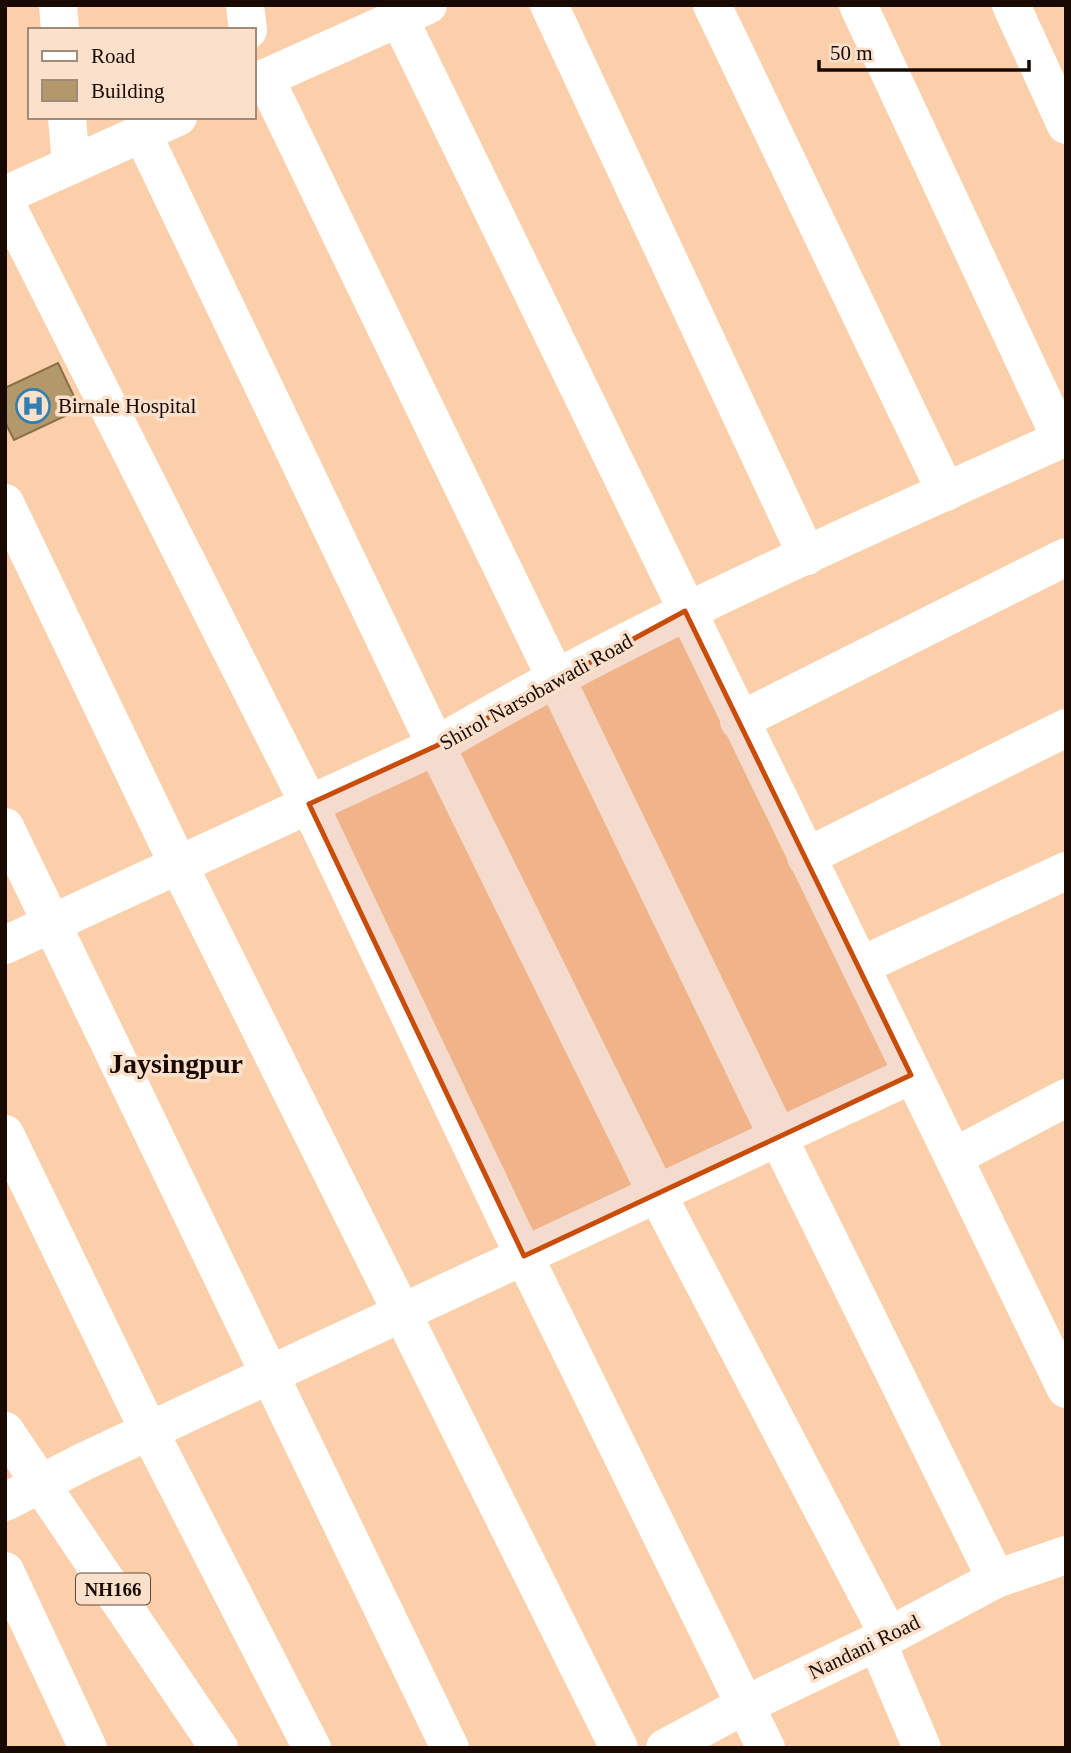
<svg xmlns="http://www.w3.org/2000/svg" width="1071" height="1753" font-family="'Times New Roman',serif">
	<style>
		.building { fill: #b3986b; stroke: #8a7145; stroke-width: 2 }
		.lines { fill: none; stroke-linecap: round; stroke-linejoin: round }
		.minor { stroke: #fff; stroke-width: 38 }
		.major { stroke: #fff; stroke-width: 38 }
		.highway { stroke: #fff; stroke-width: 38 }
		.marked { fill: #c94d0a; fill-opacity: 0.2; stroke: #c94d0a; stroke-width: 5; stroke-linejoin: round }
		.labels { text-anchor: middle; stroke-width: 7; stroke-linejoin: round; paint-order: stroke }
		.shield { fill: #fbe0cb; stroke: #5c4a3e; stroke-width: 2 }
		.shield-label { font-size: 19px; font-weight: bold; fill: #180a01 }
		.poi-label { font-size: 21px; fill: #180a01; stroke: #fbe0cb; text-anchor: start }
		.street-label { font-size: 21px; fill: #180a01; stroke: #fbe0cb }
		.district-label { font-size: 28px; font-weight: bold; fill: #180a01; stroke: #fbe0cb }
	</style>
	<rect width="100%" height="100%" fill="#fccfab"/>
	<path class="building" d="M58 363 80 409 14 440 5 422V388Z"/>
	<g class="lines">
		<g class="minor">
			<path d="M58 5 60 30"/>
			<path d="M245 5 248 30"/>
			<path d="M549 5 807 556"/>
			<path d="M712 5 946 492"/>
			<path d="M858 5 1061 439"/>
			<path d="M1011 5 1066 125"/>
			<path d="M399 18 1066 1389"/>
			<path d="M265 78 778 1137 996 1579"/>
			<path d="M254 83 428 5"/>
			<path d="M67 117 71 165"/>
			<path d="M142 133 436 746 657 1194 889 1636"/>
			<path d="M5 195 178 117"/>
			<path d="M5 202 309 804 524 1256 766 1748"/>
			<path d="M5 503 178 864 619 1748"/>
			<path d="M739 721 1066 557"/>
			<path d="M5 827 450 1748"/>
			<path d="M806 857 1066 728"/>
			<path d="M860 966 1066 871"/>
			<path d="M5 1134 149 1431 312 1748"/>
			<path d="M954 1157 1066 1098"/>
			<path d="M5 1502 85 1461 911 1075"/>
			<path d="M5 1571 88 1748"/>
			<path d="M877 1642 922 1748"/>
		</g>
		<g class="major">
			<path d="M5 945 436 746C637 626 853 534 1066 437"/>
			<path d="M665 1748 745 1705 889 1636 996 1579 1066 1555"/>
		</g>
		<path class="highway" d="M5 1431 219 1748"/>
	</g>
	<path class="marked" d="M685 611 911 1075 524 1256 309 804 436 746Z"/>
	<defs>
		<g id="hospital-ring" transform="scale(1.75)"><circle r="9.5" fill="#fbe0cb" stroke="#317fb1" stroke-width="1.5"/><path d="M-5-5h3v3.5h4V-5h3V5h-3V1.5h-4V5h-3Z" fill="#317fb1"/></g>
	</defs>
	<g fill-rule="evenodd">
		<use href="#hospital-ring" x="33" y="406"/>
	</g>
	<g class="labels">
		<rect class="shield" x="76" y="1573.5" width="74" height="31" rx="5"/>
		<g class="shield-label">
			<text x="113" y="1596">NH166</text>
		</g>
		<g class="poi-label">
			<text x="58" y="413">Birnale Hospital</text>
		</g>
		<g class="street-label">
			<text transform="translate(536 692) rotate(-29)" y="7">Shirol Narsobawadi Road</text>
			<text transform="translate(864 1647) rotate(-26)" y="7">Nandani Road</text>
		</g>
		<g class="district-label">
			<text x="176" y="1073">Jaysingpur</text>
		</g>
	</g>
	<rect width="1071" height="1753" fill="none" stroke="#180a01" stroke-width="14"/>
	<rect x="28" y="28" width="228" height="91" fill="#fbe0cb" stroke="#a08a7a" stroke-width="2"/>
	<rect x="42" y="51" width="35" height="10" fill="#ffffff" stroke="#a08a7a" stroke-width="2"/>
	<text x="91" y="63" font-size="21" fill="#180a01">Road</text>
	<rect x="42" y="80" width="35" height="21" fill="#b3986b" stroke="#a08a7a" stroke-width="2"/>
	<text x="91" y="98" font-size="21" fill="#180a01">Building</text>
	<path d="M819 60v10h210v-10" fill="none" stroke="#180a01" stroke-width="3.5"/>
	<text x="830" y="60" font-size="21" fill="#180a01" stroke="#fbe0cb" stroke-width="5" paint-order="stroke">50 m</text>
</svg>
